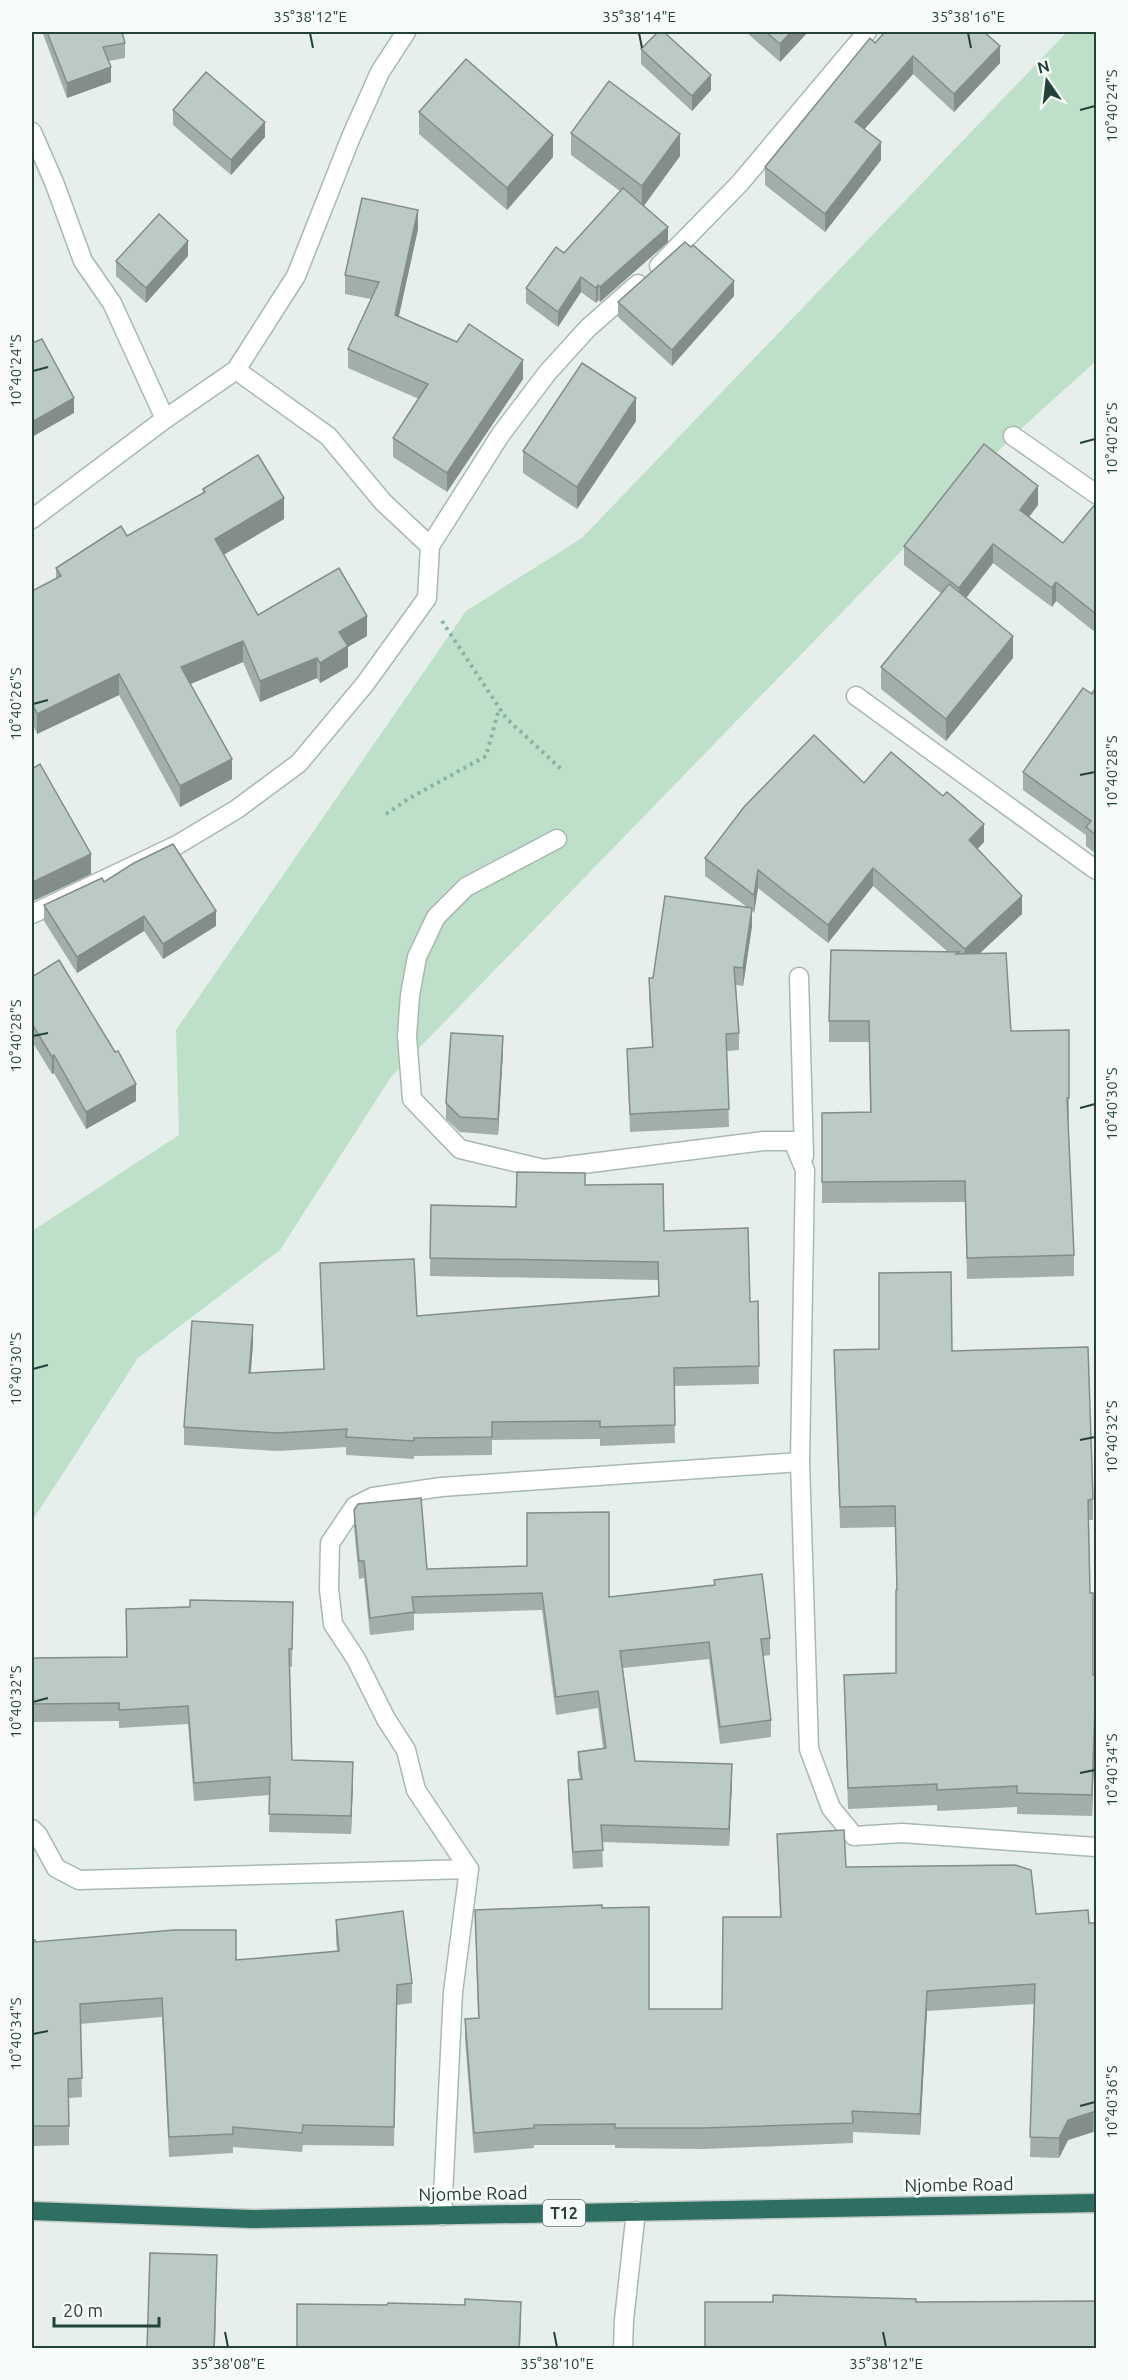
<svg xmlns="http://www.w3.org/2000/svg" width="1128" height="2380" font-family="Ubuntu,sans-serif">
	<style>
		.green { fill: #bfe0c8 }
		.lines { fill: none; stroke-linecap: round; stroke-linejoin: round }
		.minor-casing { stroke: #a8b8b2; stroke-width: 21 }
		.highway-casing { stroke: #c2cac8; stroke-width: 21 }
		.path { stroke: #86b3a5; stroke-width: 4; stroke-dasharray: 3 4.5; stroke-linecap: butt }
		.minor { stroke: #fff; stroke-width: 18 }
		.highway { stroke: #2f6f62; stroke-width: 18 }
		.wall { fill: #a1aea9 }
		.shaded-wall { fill: #838d89 }
		.building { fill: #bbcac4; stroke: #838d89; stroke-width: 1.5 }
		.ticks { fill: none; stroke: #24423a; stroke-width: 2 }
		.labels { text-anchor: middle; stroke-width: 5; stroke-linejoin: round; paint-order: stroke }
		.shield { fill: #f7fbf9; stroke: #637a73; stroke-width: 1.5 }
		.shield-label { font-size: 16px; font-weight: bold; fill: #24423a }
		.street-label { font-size: 18px; fill: #24423a; stroke: #f7fbf9 }
		.neatline { fill: none; stroke: #24423a; stroke-width: 2 }
		.ticks-label { font-size: 15px; text-anchor: middle; fill: #24423a }
	</style>
	<rect width="100%" height="100%" fill="#e6efeb"/>
	<path class="green" d="M1067 32H1096V361L1013 436 391 1077 280 1250 138 1358 32 1521V1231L179 1135 176 1030 466 611 582 538Z"/>
	<g class="lines">
		<g class="minor-casing">
			<g id="minor">
				<path d="M32 132 54 182 83 261 112 303 165 419"/>
				<path d="M659 266 740 183 867 32"/>
				<path d="M236 370 328 436 383 502 430 546"/>
				<path d="M1013 436 1096 494"/>
				<path d="M32 519 165 419 236 370 296 276 351 137 380 72 406 32"/>
				<path d="M856 696 1096 870"/>
				<path d="M557 839 466 887 436 917 417 957 410 995 407 1036 412 1099 460 1149 544 1169 764 1141H793L805 1170 800 1462 809 1749 831 1808 854 1836 902 1833 1096 1847"/>
				<path d="M32 914 177 845 237 809 299 763 365 684 427 598 430 546 501 434 548 372 588 328 638 284"/>
				<path d="M799 977 804 1156"/>
				<path d="M32 1829 38 1835 56 1868 79 1880 469 1869"/>
				<path d="M442 2216 453 1992 469 1869 416 1790 406 1750 386 1719 356 1659 333 1624 329 1589 330 1543 355 1506 373 1497 441 1487 800 1462"/>
				<path d="M623 2348 624 2320 636 2211"/>
			</g>
		</g>
		<g class="highway-casing">
			<path id="highway" d="M32 2211 252 2219 1096 2203"/>
		</g>
		<g class="path">
			<path d="M442 621 506 718 561 769"/>
			<path d="M386 814 408 799 486 756 499 709"/>
		</g>
		<use href="#minor" class="minor"/>
		<use href="#highway" class="highway"/>
	</g>
	<g class="wall">
		<path d="M43 32H122L125 43V58L108 61 111 82 67 98 43 34Z"/>
		<path d="M746 32H808L780 62Z"/>
		<path d="M875 43 1000 63 954 112 913 74 864 129 881 160 825 232 765 185V167Z"/>
		<path d="M641 49 711 90 692 111 641 64Z"/>
		<path d="M173 110 265 137 231 175 173 125Z"/>
		<path d="M419 112 553 157 507 210 419 134Z"/>
		<path d="M571 133 680 156 644 206 668 242 600 302 598 300 596 303 581 292 558 327 526 303V288L564 253 620 191 571 155Z"/>
		<path d="M418 229 399 316 523 379 447 492 393 457V438L419 399 348 368V349L371 299 345 294V275Z"/>
		<path d="M188 256 146 303 116 276V261Z"/>
		<path d="M734 296 672 366 618 317V302Z"/>
		<path d="M636 421 577 509 523 473V451Z"/>
		<path d="M203 489 284 519 224 554 258 615 367 636 348 647V667L320 683 317 678 260 702 243 662 190 684 232 779 180 807 119 695 37 734 32 722V591L56 579V568L127 536 203 493Z"/>
		<path d="M1096 503V633L1056 601 1052 607 993 563 966 598 1013 658 946 741 881 689V667L942 594 904 565V546L1038 505 1029 517 1063 543Z"/>
		<path d="M1096 687V854L1086 846V835L1023 790V772Z"/>
		<path d="M32 769 91 874 33 901 32 900Z"/>
		<path d="M864 783 984 842 977 849 1022 914 980 953 1011 1031 1069 1030V1119H1068L1074 1255V1276L967 1279 965 1202 822 1203V1113L870 1112 869 1042H829V1021L948 952 873 886 828 943 758 888 754 913 752 911V926L743 986 736 985 739 1033V1050L727 1051 729 1127 630 1132 627 1049 652 1047 649 996V978H653L747 907 705 876V858Z"/>
		<path d="M104 882 216 926 163 959 144 931 77 973 44 921V905Z"/>
		<path d="M32 977 136 1101 86 1129 54 1073 52 1074 32 1041Z"/>
		<path d="M503 1051 498 1135 460 1132 446 1119V1103Z"/>
		<path d="M585 1185 664 1231 750 1302 758 1301 759 1384 674 1386 675 1443 600 1446V1439L492 1440V1455L414 1456V1459L346 1455V1447L277 1451 184 1445V1427L253 1343 251 1373 324 1369 320 1263 417 1316 658 1296V1280L430 1276 431 1205 516 1207Z"/>
		<path d="M834 1350 952 1351 1093 1499V1520H1089L1090 1593 1093 1675 1096 1696 1092 1816 1017 1814V1807L937 1811V1805L848 1809 844 1675 896 1673 897 1590 895 1527 840 1528Z"/>
		<path d="M354 1510 427 1569 609 1597 714 1585V1580L770 1638V1655L763 1656 771 1720V1737L720 1744 709 1659 623 1668 635 1761 732 1781 729 1846 602 1842 603 1867 573 1869 568 1797V1780L580 1779 578 1769V1752L603 1748 598 1708 556 1715 542 1610 414 1614V1630L370 1635 364 1578 359 1579 354 1527Z"/>
		<path d="M293 1602 292 1667 289 1666 292 1760 353 1780 351 1834 269 1832 270 1795 194 1801 188 1724 119 1728V1721L32 1722V1658L126 1657V1609Z"/>
		<path d="M777 1834 846 1867 1036 1914 1089 1923H1096V2132H1093L1068 2140 1059 2158 1030 2157 1034 2004 927 2011 920 2135 853 2132V2143L705 2149 615 2148V2145H534V2148L474 2153 465 2039V2019L478 2018 475 1910 602 1908 649 2009H722L780 1917Z"/>
		<path d="M336 1920 412 1983V2003L397 2005 394 2146 303 2145 302 2152 233 2147V2153L169 2157 162 2017 80 2024 82 2097 69 2098V2145L32 2146V1940L35 1942 236 1960 337 1951 336 1940Z"/>
	</g>
	<g class="shaded-wall">
		<path d="M791 32H808L780 62V44Z"/>
		<path d="M1000 46V63L954 112V94Z"/>
		<path d="M913 56V74L855 140V122Z"/>
		<path d="M111 67V82L67 98V83Z"/>
		<path d="M711 75V90L692 111V96Z"/>
		<path d="M265 122V137L231 175V160Z"/>
		<path d="M680 134V156L642 208V186Z"/>
		<path d="M553 135V157L507 210V188Z"/>
		<path d="M881 142V160L825 232V214Z"/>
		<path d="M418 210V229L395 333V315Z"/>
		<path d="M668 227V242L600 302V287Z"/>
		<path d="M188 241V256L146 303V288Z"/>
		<path d="M581 277V292L558 327V312Z"/>
		<path d="M734 281V296L672 366V350Z"/>
		<path d="M598 285V300L596 303V288Z"/>
		<path d="M523 360V379L447 492V473Z"/>
		<path d="M74 398V413L32 437V422Z"/>
		<path d="M636 398V421L577 509V487Z"/>
		<path d="M1038 486V505L1020 529V510Z"/>
		<path d="M284 498V519L215 560V539Z"/>
		<path d="M993 544V563L959 607V588Z"/>
		<path d="M1056 582V601L1052 607V588Z"/>
		<path d="M367 616V636L348 647V667L320 683V663L339 632Z"/>
		<path d="M1013 636V658L946 741V719Z"/>
		<path d="M243 641V662L181 688V667Z"/>
		<path d="M317 658V678L260 702V681Z"/>
		<path d="M119 674V695L37 734V714Z"/>
		<path d="M232 759V779L180 807V786Z"/>
		<path d="M984 824V842L969 858V840Z"/>
		<path d="M91 854V874L33 901V882Z"/>
		<path d="M873 868V886L828 943V925Z"/>
		<path d="M758 870V888L754 913V895Z"/>
		<path d="M1022 896V914L965 967V949Z"/>
		<path d="M752 908V926L743 986V968Z"/>
		<path d="M216 911V926L163 959V944Z"/>
		<path d="M144 916V931L77 973V957Z"/>
		<path d="M503 1036V1051L498 1135V1119Z"/>
		<path d="M54 1055V1073L52 1074V1057Z"/>
		<path d="M136 1084V1101L86 1129V1112Z"/>
		<path d="M253 1325V1343L249 1391V1373Z"/>
		<path d="M1096 1675V1696L1092 1816V1795Z"/>
		<path d="M353 1762V1780L351 1834V1816Z"/>
		<path d="M732 1764V1781L729 1846V1829Z"/>
		<path d="M927 1991V2011L920 2135V2114Z"/>
		<path d="M1093 2112V2132L1068 2140 1059 2158V2138L1068 2120Z"/>
		<path d="M217 2255 215 2349H214Z"/>
		<path d="M521 2302V2323L520 2349H519Z"/>
	</g>
	<g class="building">
		<path d="M47 32H122L125 43 103 47 111 67 67 83Z"/>
		<path d="M658 32H664L711 75 692 96 641 49Z"/>
		<path d="M766 32H791L780 44Z"/>
		<path d="M885 32H984L1000 46 954 94 913 56 855 122 881 142 825 214 765 167 870 38 875 43Z"/>
		<path d="M466 59 553 135 507 188 419 112Z"/>
		<path d="M206 72 265 122 231 160 173 110Z"/>
		<path d="M609 81 680 134 642 186 571 133Z"/>
		<path d="M623 188 668 227 600 287 598 285 596 288 581 277 558 312 526 288 556 247 564 253Z"/>
		<path d="M362 198 418 210 395 315 457 342 469 324 523 360 447 473 393 438 428 384 348 349 379 282 345 275Z"/>
		<path d="M159 214 188 241 146 288 116 261Z"/>
		<path d="M685 242 691 247 693 245 734 281 672 350 618 302Z"/>
		<path d="M42 339 74 398 32 422V343Z"/>
		<path d="M582 363 636 398 577 487 523 451Z"/>
		<path d="M984 444 1038 486 1020 510 1063 543 1096 503V614L1056 582 1052 588 993 544 959 588 904 546Z"/>
		<path d="M258 455 284 498 215 539 258 615 339 568 367 616 339 632 348 646 320 663 317 658 260 681 243 641 181 667 232 759 180 786 119 674 37 714 32 702V591L61 576 56 568 121 526 127 536 205 492 203 489Z"/>
		<path d="M949 584 1013 636 946 719 881 667Z"/>
		<path d="M1096 687V835L1086 827 1091 821 1023 772 1083 688 1092 694Z"/>
		<path d="M814 735 864 783 891 752 943 796 947 792 984 824 969 840 1022 896 965 949 873 868 828 925 758 870 754 895 705 858 744 807Z"/>
		<path d="M40 764 91 854 33 882 32 880V769Z"/>
		<path d="M173 844 216 911 163 944 144 916 77 957 44 905 102 878 104 882 134 863Z"/>
		<path d="M665 896 752 908 743 968 734 967 739 1033 726 1034 729 1109 630 1114 627 1049 653 1047 649 978H653Z"/>
		<path d="M831 950 959 952 956 954 1006 953 1011 1031 1069 1030V1098H1067L1074 1255 967 1258 965 1181 822 1182V1113L871 1112 869 1021H829Z"/>
		<path d="M59 960 115 1052 118 1051 136 1084 86 1112 54 1055 52 1057 32 1024V977Z"/>
		<path d="M451 1033 503 1036 498 1119 460 1117 446 1103Z"/>
		<path d="M517 1172 585 1173V1185L663 1184 664 1231 748 1228 750 1302 758 1301 759 1366 674 1368 675 1425 600 1427V1421L492 1422V1437L414 1438V1441L346 1437 347 1429 277 1433 184 1427 192 1321 253 1325 249 1373 324 1369 320 1263 414 1259 417 1316 659 1296 658 1262 430 1258 431 1205 516 1207Z"/>
		<path d="M951 1272 952 1351 1088 1347 1093 1499 1088 1500 1090 1593H1093V1675H1096L1092 1795 1017 1793V1786L937 1790V1784L848 1788 844 1675 896 1673V1590H897L895 1506 840 1507 834 1350 879 1349V1273Z"/>
		<path d="M421 1498 427 1569 527 1566V1513L609 1512V1597L715 1585 714 1580 762 1574 770 1638 761 1639 771 1720 720 1727 709 1642 620 1651 635 1761 732 1764 729 1829 601 1825 603 1850 573 1852 568 1780 582 1779 578 1752 606 1748 598 1691 556 1697 542 1593 412 1597 414 1612 370 1618 364 1561H359L354 1510 358 1504Z"/>
		<path d="M190 1600 293 1602 292 1649H289L292 1760 353 1762 351 1816 269 1814 270 1777 194 1783 188 1706 119 1710V1703L32 1704V1658L127 1657 126 1609 190 1607Z"/>
		<path d="M844 1830 846 1867 1015 1865 1031 1870 1036 1914 1088 1910 1089 1923H1096V2112H1093L1068 2120 1059 2138 1030 2137 1035 1984 927 1991 920 2114 852 2111 853 2123 705 2128H615V2124L534 2125V2128L474 2133 465 2019 479 2018 475 1910 602 1905V1908L649 1907V2009H722L723 1917H781L777 1834Z"/>
		<path d="M403 1911 412 1983 397 1985 394 2127 303 2125 302 2133 233 2127V2134L169 2137 162 1998 80 2004 82 2078 68 2079 69 2126H32V1940H35V1942L174 1930H236V1960L339 1951 336 1920Z"/>
		<path d="M150 2253 217 2255 214 2349H147Z"/>
		<path d="M773 2295 916 2299V2302L1096 2301V2349H705V2302H773Z"/>
		<path d="M465 2299 521 2302 519 2349H297V2304L387 2305 388 2303 465 2305Z"/>
	</g>
	<path class="ticks" d="M310 33 313 48M639 33 642 48M968 33 971 48M1080 110 1095 106M33 371 48 367M1080 443 1095 439M33 704 48 700M1080 775 1095 772M33 1036 48 1033M1080 1108 1095 1104M33 1369 48 1365M1080 1440 1095 1437M33 1702 48 1698M1080 1773 1095 1770M33 2034 48 2031M1080 2106 1095 2102M225 2332 228 2347M554 2332 557 2347M883 2332 886 2347"/>
	<g class="labels">
		<rect class="shield" x="543" y="2200" width="42" height="26" rx="4.5"/>
		<g class="shield-label">
			<text x="564" y="2219">T12</text>
		</g>
		<g class="street-label">
			<text transform="translate(959 2185) rotate(-1)" y="6">Njombe Road</text>
			<text transform="translate(473 2194) rotate(-1)" y="6">Njombe Road</text>
		</g>
	</g>
	<rect width="1128" height="2380" fill="none" stroke="#f7fbf9" stroke-width="66"/>
	<g transform="translate(1047 81) rotate(346)" stroke="#f7fbf9" stroke-width="4.5" paint-order="stroke">
	<path d="M0-4.5L10 22L0 15L-10 22Z" fill="#24423a"/>
	<text y="-9" font-size="16" font-weight="bold" text-anchor="middle" fill="#24423a">N</text>
	</g>
	<path d="M54 2317v9h105v-9" fill="none" stroke="#24423a" stroke-width="3"/>
	<text x="63" y="2317" font-size="18" fill="#24423a" stroke="#f7fbf9" stroke-width="4.5" paint-order="stroke">20 m</text>
	<rect x="33" y="33" width="1062" height="2314" class="neatline"/>
	<g class="ticks-label">
		<text x="310" y="22">35°38'12"E</text>
		<text x="639" y="22">35°38'14"E</text>
		<text x="968" y="22">35°38'16"E</text>
		<text transform="translate(1112 106) rotate(-90)" y="5">10°40'24"S</text>
		<text transform="translate(16 371) rotate(-90)" y="5">10°40'24"S</text>
		<text transform="translate(1112 439) rotate(-90)" y="5">10°40'26"S</text>
		<text transform="translate(16 704) rotate(-90)" y="5">10°40'26"S</text>
		<text transform="translate(1112 772) rotate(-90)" y="5">10°40'28"S</text>
		<text transform="translate(16 1036) rotate(-90)" y="5">10°40'28"S</text>
		<text transform="translate(1112 1104) rotate(-90)" y="5">10°40'30"S</text>
		<text transform="translate(16 1369) rotate(-90)" y="5">10°40'30"S</text>
		<text transform="translate(1112 1437) rotate(-90)" y="5">10°40'32"S</text>
		<text transform="translate(16 1702) rotate(-90)" y="5">10°40'32"S</text>
		<text transform="translate(1112 1770) rotate(-90)" y="5">10°40'34"S</text>
		<text transform="translate(16 2034) rotate(-90)" y="5">10°40'34"S</text>
		<text transform="translate(1112 2102) rotate(-90)" y="5">10°40'36"S</text>
		<text x="228" y="2369">35°38'08"E</text>
		<text x="557" y="2369">35°38'10"E</text>
		<text x="886" y="2369">35°38'12"E</text>
	</g>
</svg>
